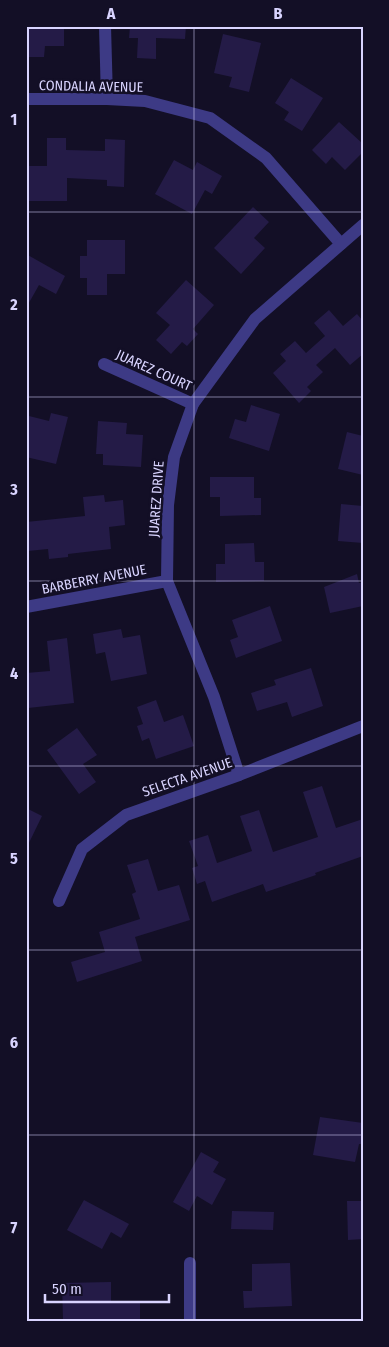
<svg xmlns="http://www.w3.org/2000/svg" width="389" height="1347" font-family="'Fira Sans Condensed',sans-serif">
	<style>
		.building { fill: #241b47 }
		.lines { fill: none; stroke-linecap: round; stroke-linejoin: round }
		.street { stroke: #3d3a85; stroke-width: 12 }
		.grid { fill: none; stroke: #d9d4ff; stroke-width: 1; stroke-opacity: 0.55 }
		.labels { text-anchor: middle; stroke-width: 5; stroke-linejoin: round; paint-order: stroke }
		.street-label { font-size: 14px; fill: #d9d4ff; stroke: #130f26 }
		.neatline { fill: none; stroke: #d9d4ff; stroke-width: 2 }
		.grid-label { font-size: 16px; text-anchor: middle; font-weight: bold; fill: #d9d4ff }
	</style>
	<rect width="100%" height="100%" fill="#130f26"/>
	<g class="building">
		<path d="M26 26H64V46H45L44 57H26Z"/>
		<path d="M130 26H186L185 39 156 38V59L137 58 138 38H129Z"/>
		<path d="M223 34 261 43 249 92 229 87 232 77 214 73Z"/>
		<path d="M291 78 323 98 302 131 284 120 289 112 275 103Z"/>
		<path d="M339 122 363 144V152L345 170 332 157 326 164 312 150Z"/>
		<path d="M47 138H66V150L105 151V139L125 140 124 187 107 186V180L67 178V201H26V166H47Z"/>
		<path d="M174 160 193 170 197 162 222 176 212 194 205 190 192 214 155 194Z"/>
		<path d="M253 207 269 222 254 238 265 248 241 274 214 248Z"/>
		<path d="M87 240H125V274H107V295H87V278H80V256H87Z"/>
		<path d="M26 254 65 276 56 294 39 285 26 308Z"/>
		<path d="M186 280 214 305 193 329 198 334 187 346 182 342 171 354 156 340 170 325 156 313Z"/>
		<path d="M329 310 343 326 357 314 363 321V354L350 365 335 348 316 365 323 372 307 387 311 391 299 403 273 373 286 361 280 354 295 341 306 353 325 336 314 323Z"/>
		<path d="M251 405 280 414 269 451 229 438 235 419 246 422Z"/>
		<path d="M51 413 68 417 56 464 26 457V428L29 416 49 421Z"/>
		<path d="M98 421 127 423 126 434 143 435 141 467 103 465V454H96Z"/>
		<path d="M347 432 363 436V475L338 469Z"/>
		<path d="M210 477H254V498H261V515L220 516V497H210Z"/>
		<path d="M104 495 105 502 123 500 125 525 109 527 111 549 68 554V557L49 559 48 549 28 551 26 522 85 516 83 497Z"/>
		<path d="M341 504 363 506V543L338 541Z"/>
		<path d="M254 543 255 562H264V581L216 582V564H225V544Z"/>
		<path d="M357 574 359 583 363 582V606L330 613 324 587Z"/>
		<path d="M270 606 282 641 236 658 230 640 238 637 232 620Z"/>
		<path d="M121 629 123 638 140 635 147 674 111 681 105 652 96 654 93 634Z"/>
		<path d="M67 638 74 703 28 708 26 673 50 671 47 641Z"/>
		<path d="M311 668 323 706 292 717 287 702 257 711 251 693 276 685 274 680Z"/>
		<path d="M156 700 164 722 183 715 194 746 156 759 149 738 142 741 137 726 143 724 137 707Z"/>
		<path d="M77 728 97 755 83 764 96 782 79 794 47 750Z"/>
		<path d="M322 786 336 828 363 819V856L315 873 316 875 266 892 263 884 212 902 205 881 197 884 192 868 198 866 189 841 208 835 217 863 252 851 240 816 259 810 273 852 318 837 303 792Z"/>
		<path d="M26 808 42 816 26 849Z"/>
		<path d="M148 859 158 891 179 885 190 920 135 937 142 961 77 982 71 962 105 952 99 932 140 919 132 894 136 892 127 865Z"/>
		<path d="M320 1117 363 1123V1144H359L355 1162 313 1155Z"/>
		<path d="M201 1152 219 1162 213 1172 226 1179 212 1205 197 1196 189 1211 173 1202Z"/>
		<path d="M84 1200 129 1224 121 1238 111 1232 102 1249 67 1230Z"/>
		<path d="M347 1201H363V1239L348 1240Z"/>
		<path d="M232 1211 274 1212 273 1230 231 1229Z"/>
		<path d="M290 1263 292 1306 244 1308 243 1291H252V1264Z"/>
		<path d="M111 1282V1302H140V1320H63L62 1283Z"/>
	</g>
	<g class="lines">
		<g class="street">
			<path d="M105 26 107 99"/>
			<path d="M26 99H107L145 101 210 118 266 158 341 244"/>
			<path d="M104 364 193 404"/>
			<path d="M26 607 167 581"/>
			<path d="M239 775 214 697 167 581 168 505 174 457 193 404 255 319 363 225"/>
			<path d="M59 901 82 849 126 815 239 775 363 726"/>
			<path d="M190 1263V1321"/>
		</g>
	</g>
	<path class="grid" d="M194 26V1321M26 212H363M26 397H363M26 581H363M26 766H363M26 950H363M26 1135H363"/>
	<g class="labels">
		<g class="street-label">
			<text transform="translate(91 86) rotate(1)" y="5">CONDALIA AVENUE</text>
			<text transform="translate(154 370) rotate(24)" y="5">JUAREZ COURT</text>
			<text transform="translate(156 499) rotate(-86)" y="5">JUAREZ DRIVE</text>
			<text transform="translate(94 579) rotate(-11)" y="5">BARBERRY AVENUE</text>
			<text transform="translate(187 777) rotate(-19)" y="5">SELECTA AVENUE</text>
		</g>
	</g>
	<rect width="389" height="1347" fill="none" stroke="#130f26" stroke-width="55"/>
	<path d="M45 1294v8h124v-8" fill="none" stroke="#d9d4ff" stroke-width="2.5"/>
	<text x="52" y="1294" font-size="15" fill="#d9d4ff" stroke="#130f26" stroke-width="4" paint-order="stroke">50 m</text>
	<rect x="28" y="28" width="334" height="1292" class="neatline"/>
	<g class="grid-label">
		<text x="111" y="19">A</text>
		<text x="278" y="19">B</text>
		<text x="14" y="125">1</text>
		<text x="14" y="310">2</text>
		<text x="14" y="495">3</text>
		<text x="14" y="679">4</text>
		<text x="14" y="864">5</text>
		<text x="14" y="1048">6</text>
		<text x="14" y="1233">7</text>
	</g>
</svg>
